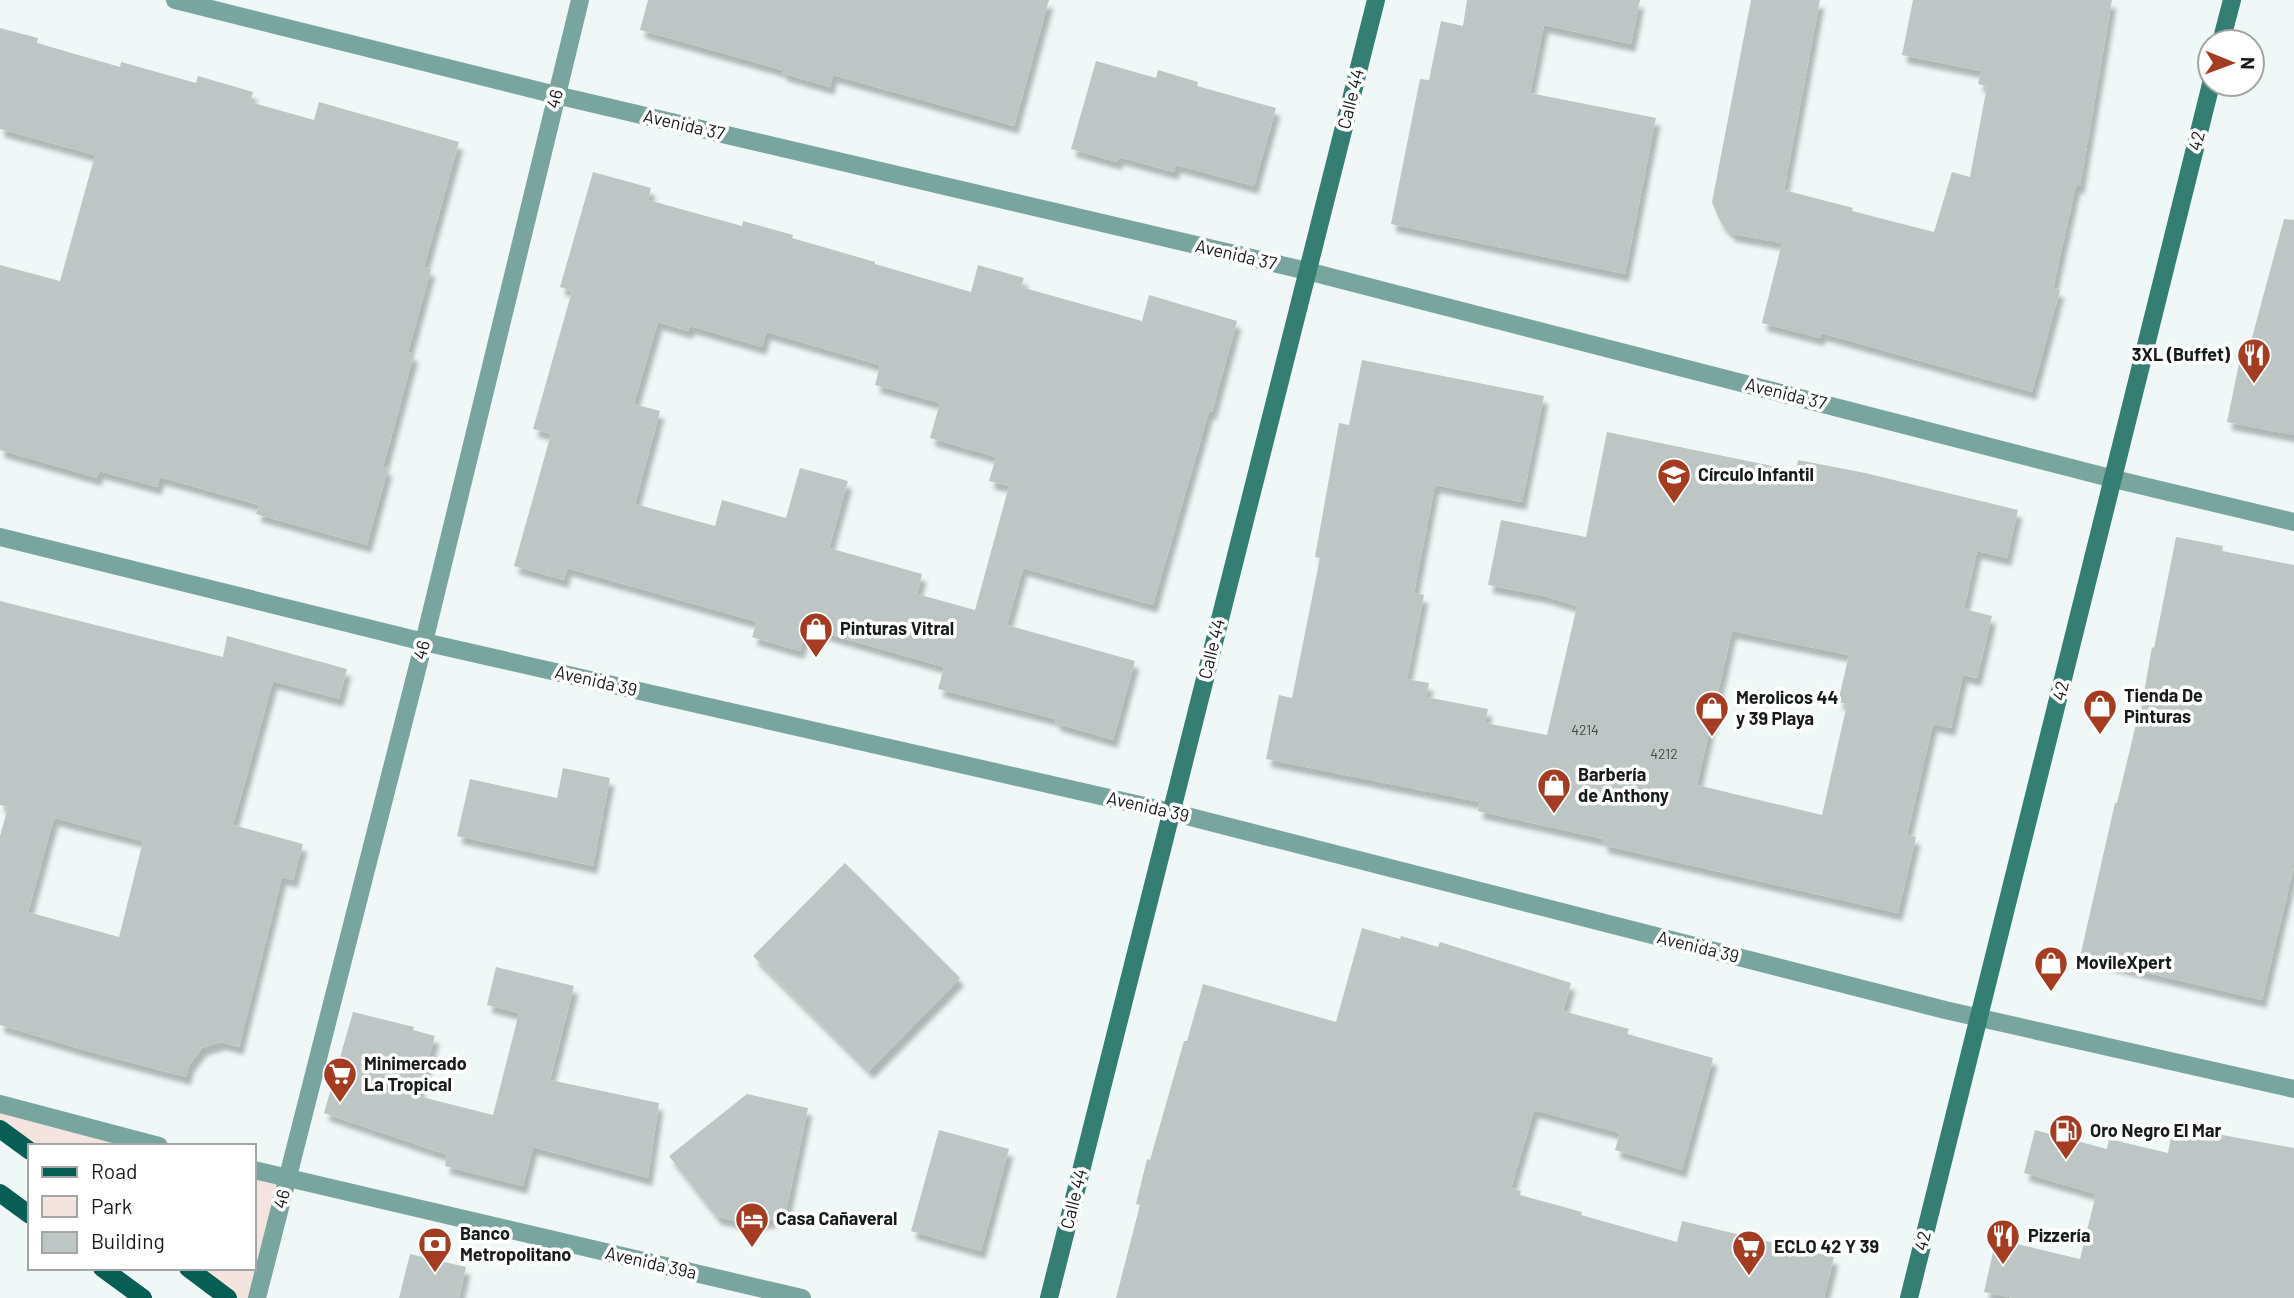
<svg xmlns="http://www.w3.org/2000/svg" width="2294" height="1298" font-family="Barlow,sans-serif">
	<style>
		.green { fill: #f4e3df }
		.building { fill: #bdc6c4; fill-rule: evenodd; filter: url(#shadow) }
		.lines { fill: none; stroke-linecap: round; stroke-linejoin: round }
		.street { stroke: #78a59d; stroke-width: 18 }
		.secondary { stroke: #347e73; stroke-width: 18 }
		.primary { stroke: #075e55; stroke-width: 18 }
		.labels { text-anchor: middle; stroke-width: 7; stroke-linejoin: round; paint-order: stroke }
		.number-label { font-size: 14px; fill: #414645 }
		.street-label { font-size: 18px; fill: #181b1b; stroke: #fff }
		.poi-label { font-size: 18px; font-weight: bold; fill: #181b1b; stroke: #fff; text-anchor: start }
	</style>
	<defs>
		<filter id="shadow"><feDropShadow dx="4.5" dy="8" stdDeviation="2" flood-color="#0004"/></filter>
	</defs>
	<rect width="100%" height="100%" fill="#f0f8f7"/>
	<g class="green">
		<path d="M0 1104 159 1146H30L0 1129Z"/>
		<path d="M254 1170 287 1179 257 1298H228L188 1268H254Z"/>
	</g>
	<g class="building">
		<path d="M648 0H1049L1014 126 833 75 830 87 782 73V70L640 30Z"/>
		<path d="M1467 0H1640L1631 44 1544 25 1530 93 1656 118 1625 274 1391 224 1420 79 1429 80 1441 21 1463 26Z"/>
		<path d="M1751 0H1820L1784 190 1853 208 1852 211 1934 232 1952 172 1970 177 1987 86 1978 84 1981 71 1902 55 1913 0H2112L2080 186 2076 185 2053 288 2060 290 2032 392 1821 333 1820 338 1762 323 1782 243 1732 234 1721 223 1712 202Z"/>
		<path d="M0 28 38 38 37 43 120 67 121 62 196 83 198 76 253 92 250 102 314 120 319 102 459 142 424 267 431 269 408 352 414 354 383 467 388 468 367 545 256 514 259 505 160 477 157 487 99 471 97 478 0 450V265L60 281 95 155 0 129Z"/>
		<path d="M1096 61 1156 78 1158 70 1198 82 1197 86 1276 108 1254 186 1176 165 1174 172 1119 157 1117 162 1071 149Z"/>
		<path d="M593 172 651 188 648 200 742 226 743 221 793 235 792 238 875 262V264L971 292 978 265 1024 278 1021 287 1142 321 1149 295 1237 321 1212 412 1209 411 1153 605 1023 568 1007 625 1135 661 1113 740 1055 723 1056 719 938 689 944 667 807 628 800 651 752 637 757 622 567 568 564 580 514 566 551 434 533 429 572 291 560 287ZM658 322 688 331 690 326 762 347 766 332 880 365 875 385 940 403 930 438 996 457 989 481 1009 486 975 610 917 594 922 574 829 548 848 481 800 468 786 518 722 500 715 526 635 504 660 411 634 404Z"/>
		<path d="M2284 219 2294 220V435L2227 422 2243 344 2250 345Z"/>
		<path d="M1362 360 1544 396 1522 502 1435 485 1414 593 1424 595 1407 679 1429 683 1426 697 1488 709 1485 723 1547 735 1577 606 1545 596 1488 585 1501 520 1586 537 1607 432 1796 471 1798 460 1865 473 2018 510 2007 558 1977 551 1964 609 1992 616 1977 678 1963 675 1951 728 1933 724 1907 835 1916 837 1898 913 1603 845 1604 839 1478 811 1480 802 1266 759 1279 695 1292 698 1320 558 1315 557 1339 423 1349 425ZM1732 631 1849 655 1838 702 1847 704 1822 815 1697 785Z"/>
		<path d="M2176 537 2223 546 2222 551 2294 565V866L2262 1000 2080 957 2115 803H2117L2137 720 2139 721 2152 647 2154 648Z"/>
		<path d="M0 601 223 657 227 636 347 669 339 699 273 681 233 825 303 844 293 880 282 877 239 1047 221 1042 202 1048 190 1064 186 1077 91 1052 0 1025V836L8 807 0 805ZM54 818 143 841 119 937 28 912Z"/>
		<path d="M563 768 610 778 593 866 457 836 470 779 557 798Z"/>
		<path d="M845 863 960 978 869 1071 753 956Z"/>
		<path d="M1362 928 1400 939 1401 936 1438 947 1440 942 1571 983 1563 1011 1629 1029 1627 1034 1713 1058 1682 1170 1615 1150 1620 1133 1534 1110 1511 1188 1521 1191 1520 1195 1582 1212 1581 1215 1677 1242 1682 1221 1834 1257 1824 1298H1116L1140 1205 1136 1204 1147 1159 1150 1160 1184 1041H1187L1203 984 1336 1022Z"/>
		<path d="M496 967 574 986 550 1080 659 1103 648 1178 533 1147 523 1186 445 1166 447 1155 324 1113 353 1012 414 1027 413 1030 435 1036 418 1096 493 1115 519 1013 487 1005Z"/>
		<path d="M747 1094 808 1108 785 1216 752 1224 717 1217 669 1156Z"/>
		<path d="M2173 1126 2294 1148V1298H2014L1984 1292 1996 1239 2080 1259 2096 1194 2024 1173 2035 1130 2107 1149 2109 1139 2168 1153Z"/>
		<path d="M939 1130 1009 1149 981 1251 911 1231Z"/>
		<path d="M410 1254 466 1267 459 1298H399Z"/>
	</g>
	<g class="lines">
		<g class="street">
			<path d="M175 0 556 95 1307 271 2114 479 2294 522"/>
			<path d="M0 537 424 642 1171 812 1945 1010 2294 1089"/>
			<path d="M0 1104 159 1146"/>
			<path d="M254 1170 802 1298"/>
			<path d="M257 1298 424 642 580 0"/>
		</g>
		<g class="secondary">
			<path d="M2221 42 2232 0"/>
			<path d="M1049 1298 1376 0"/>
			<path d="M1909 1298 2211 84"/>
		</g>
		<g class="primary">
			<path d="M0 1129 30 1151"/>
			<path d="M0 1193 30 1215"/>
			<path d="M102 1268 143 1298"/>
			<path d="M188 1268 228 1298"/>
		</g>
	</g>
	<defs>
		<g id="restaurant-pin" transform="scale(1.75)"><path d="M0 17L-7.5 6A9.5 9.5 0 1 1 7.5 6Z" fill="#a43c21" stroke="#fff"/><path d="M-5-6h1v4h1v-4h1v4h1v-4h1v5L-1.5 .5V6h-2V.5L-5-1ZM5-6V6H3V1.5H1.5Q1.5-4 5-6Z" fill="#fff"/></g>
		<g id="school-pin" transform="scale(1.75)"><path d="M0 17L-7.5 6A9.5 9.5 0 1 1 7.5 6Z" fill="#a43c21" stroke="#fff"/><path d="M0-5L7-2L0 1L-7-2ZM-4 1L0 2.5L4 1V4Q0 6-4 4Z" fill="#fff"/></g>
		<g id="shop-pin" transform="scale(1.75)"><path d="M0 17L-7.5 6A9.5 9.5 0 1 1 7.5 6Z" fill="#a43c21" stroke="#fff"/><path d="M-5-2.5h2.3a2.7 3.5 0 0 1 5.4 0H5L5.5 6h-11ZM-1.5-2.5h3a1.5 2.3 0 0 0-3 0Z" fill="#fff"/></g>
		<g id="supermarket-pin" transform="scale(1.75)"><path d="M0 17L-7.5 6A9.5 9.5 0 1 1 7.5 6Z" fill="#a43c21" stroke="#fff"/><path d="M-6-5.5h2.5l.6 2H6L4.5 2H-2.5L-4.4-4H-6ZM-1.5 3.2a1.3 1.3 0 1 0 .1 0ZM3 3.2a1.3 1.3 0 1 0 .1 0Z" fill="#fff"/></g>
		<g id="fuel-pin" transform="scale(1.75)"><path d="M0 17L-7.5 6A9.5 9.5 0 1 1 7.5 6Z" fill="#a43c21" stroke="#fff"/><path d="M-5.5-6h7V0h2V4h1.3V-2.5L3-4.5l.8-.8L6-3V5H2.5V1h-1V6h-7ZM-4.2-4.7v3.2H.2V-4.7Z" fill="#fff"/></g>
		<g id="hotel-pin" transform="scale(1.75)"><path d="M0 17L-7.5 6A9.5 9.5 0 1 1 7.5 6Z" fill="#a43c21" stroke="#fff"/><path d="M-6-4.5h1.5V1H6V5H4.5V3h-9V5H-6ZM-4 0a1.8 1.8 0 1 1 3.6 0ZM.5 0V-2.5h3Q6-2.5 6 0Z" fill="#fff"/></g>
		<g id="bank-pin" transform="scale(1.75)"><path d="M0 17L-7.5 6A9.5 9.5 0 1 1 7.5 6Z" fill="#a43c21" stroke="#fff"/><path d="M-6-4H6V4H-6ZM0-2.3a2.3 2.3 0 1 0 0 4.6a2.3 2.3 0 1 0 0-4.6Z" fill="#fff"/></g>
	</defs>
	<g fill-rule="evenodd">
		<use href="#restaurant-pin" x="2254" y="355"/>
		<use href="#school-pin" x="1674" y="475"/>
		<use href="#shop-pin" x="816" y="629"/>
		<use href="#shop-pin" x="2100" y="706"/>
		<use href="#shop-pin" x="1712" y="708"/>
		<use href="#shop-pin" x="1554" y="785"/>
		<use href="#shop-pin" x="2051" y="963"/>
		<use href="#supermarket-pin" x="340" y="1074"/>
		<use href="#fuel-pin" x="2066" y="1131"/>
		<use href="#hotel-pin" x="752" y="1219"/>
		<use href="#restaurant-pin" x="2003" y="1236"/>
		<use href="#bank-pin" x="435" y="1244"/>
		<use href="#supermarket-pin" x="1749" y="1247"/>
	</g>
	<g class="labels">
		<g class="number-label">
			<text x="1585" y="735">4214</text>
			<text x="1664" y="759">4212</text>
		</g>
		<g class="street-label">
			<text transform="translate(555 99) rotate(-76)" y="6">46</text>
			<text transform="translate(1351 99) rotate(-76)" y="6">Calle 44</text>
			<text transform="translate(684 125) rotate(13)" y="6">Avenida 37</text>
			<text transform="translate(2197 141) rotate(-76)" y="6">42</text>
			<text transform="translate(1236 255) rotate(13)" y="6">Avenida 37</text>
			<text transform="translate(1786 394) rotate(14)" y="6">Avenida 37</text>
			<text transform="translate(1212 649) rotate(-76)" y="6">Calle 44</text>
			<text transform="translate(422 650) rotate(-76)" y="6">46</text>
			<text transform="translate(596 681) rotate(13)" y="6">Avenida 39</text>
			<text transform="translate(2061 691) rotate(-76)" y="6">42</text>
			<text transform="translate(1148 807) rotate(13)" y="6">Avenida 39</text>
			<text transform="translate(1698 947) rotate(14)" y="6">Avenida 39</text>
			<text transform="translate(282 1199) rotate(-76)" y="6">46</text>
			<text transform="translate(1074 1199) rotate(-76)" y="6">Calle 44</text>
			<text transform="translate(1923 1241) rotate(-76)" y="6">42</text>
			<text transform="translate(651 1263) rotate(13)" y="6">Avenida 39a</text>
		</g>
		<g class="poi-label">
			<text x="2230" y="361" text-anchor="end">3XL (Buffet)</text>
			<text x="1698" y="481">Círculo Infantil</text>
			<text x="840" y="635">Pinturas Vitral</text>
			<text x="2124" y="702">Tienda De<tspan x="2124" dy="21">Pinturas</tspan></text>
			<text x="1736" y="704">Merolicos 44<tspan x="1736" dy="21">y 39 Playa</tspan></text>
			<text x="1578" y="781">Barbería<tspan x="1578" dy="21">de Anthony</tspan></text>
			<text x="2076" y="969">MovileXpert</text>
			<text x="364" y="1070">Minimercado<tspan x="364" dy="21">La Tropical</tspan></text>
			<text x="2090" y="1137">Oro Negro El Mar</text>
			<text x="776" y="1225">Casa Cañaveral</text>
			<text x="460" y="1240">Banco<tspan x="460" dy="21">Metropolitano</tspan></text>
			<text x="2028" y="1242">Pizzería</text>
			<text x="1774" y="1253">ECLO 42 Y 39</text>
		</g>
	</g>
	<rect x="28" y="1144" width="228" height="126" fill="#ffffff" stroke="#a3a4a4" stroke-width="2"/>
	<rect x="42" y="1167" width="35" height="10" fill="#075e55" stroke="#a3a4a4" stroke-width="2"/>
	<text x="91" y="1179" font-size="21" fill="#181b1b">Road</text>
	<rect x="42" y="1196" width="35" height="21" fill="#f4e3df" stroke="#a3a4a4" stroke-width="2"/>
	<text x="91" y="1214" font-size="21" fill="#181b1b">Park</text>
	<rect x="42" y="1232" width="35" height="21" fill="#bdc6c4" stroke="#a3a4a4" stroke-width="2"/>
	<text x="91" y="1249" font-size="21" fill="#181b1b">Building</text>
	<g transform="translate(2231 63) rotate(91)"><circle r="33" fill="#ffffff" stroke="#a3a4a4" stroke-width="2"/>
	<path d="M0-5L12 26L0 18L-12 26Z" fill="#a43c21"/>
	<text y="-10" font-size="19" font-weight="bold" text-anchor="middle" fill="#181b1b">N</text>
	</g>
</svg>
